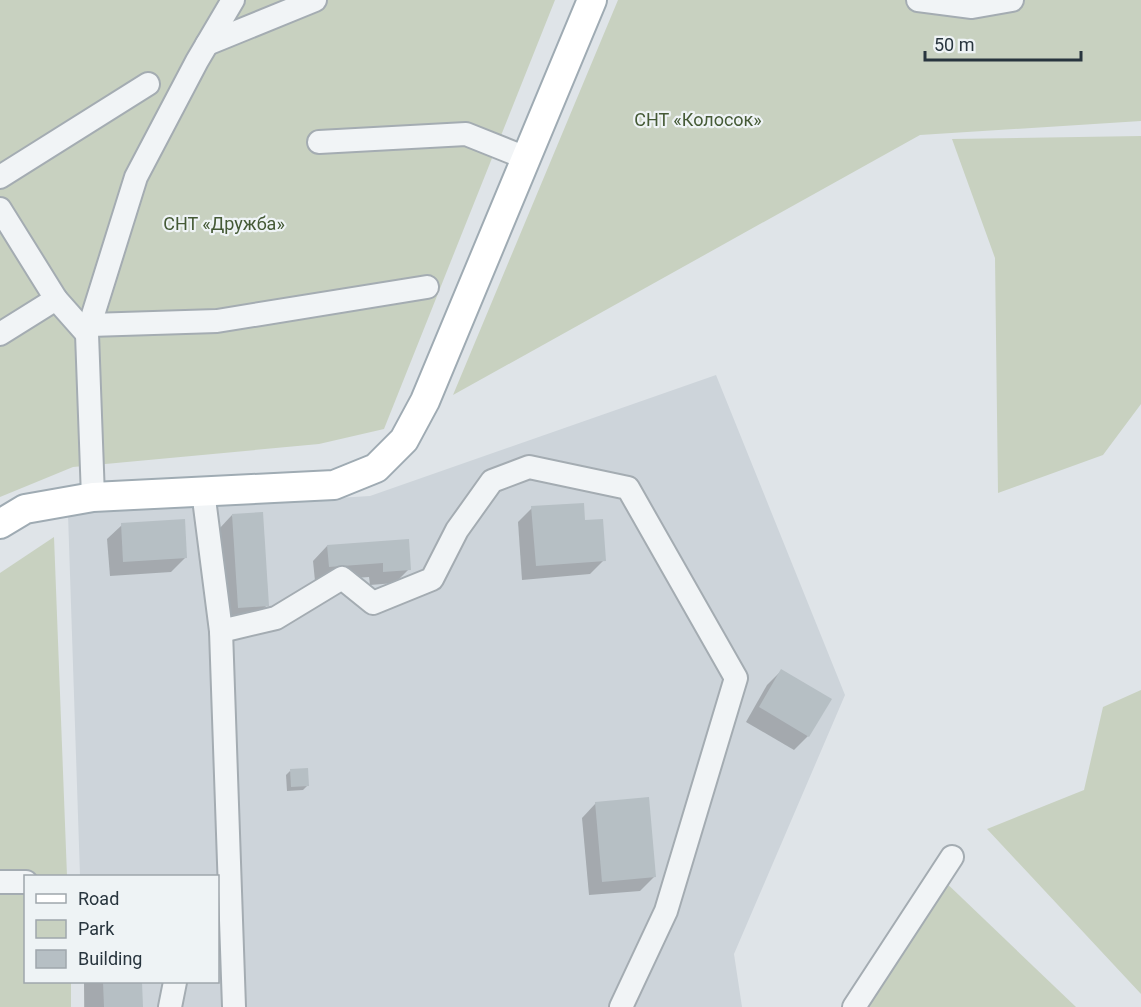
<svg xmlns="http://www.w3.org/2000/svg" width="1141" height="1007" font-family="Roboto,sans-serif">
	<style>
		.built { fill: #cdd4da }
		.green { fill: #c8d1c0 }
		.shadow { fill: #0003 }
		.building { fill: #b6bfc4 }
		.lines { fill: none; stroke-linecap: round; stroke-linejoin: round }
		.minor-casing { stroke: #a4acb2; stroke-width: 26 }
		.major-casing { stroke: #9fabb3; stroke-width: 32 }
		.minor { stroke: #f1f4f6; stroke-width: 22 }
		.major { stroke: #fff; stroke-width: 28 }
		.labels { text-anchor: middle; stroke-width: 4.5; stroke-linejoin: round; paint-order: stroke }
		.park-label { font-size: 18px; fill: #455a36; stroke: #eef3f5 }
	</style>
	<rect width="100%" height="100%" fill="#dfe4e8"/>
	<path class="built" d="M716 375 845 695 734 954 742 1007H85L84 982H218V876H80L68 514 370 496Z"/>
	<g class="green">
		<path d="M0 0H555L384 429 319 444 73 467 0 497Z"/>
		<path d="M618 0H1141V121L920 135 453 395Z"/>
		<path d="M1141 136V404L1103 455 998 493 995 258 952 139Z"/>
		<path d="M54 537 67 876H26V982H71V1007H0V573Z"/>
		<path d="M1141 690V994L987 829 1084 790 1103 707Z"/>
		<path d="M939 876 1076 1007H866Z"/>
	</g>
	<g class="shadow">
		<path d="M532 508 584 521 604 560 590 574 522 580 518 522Z"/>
		<path d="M232 515 267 605 253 620 224 621 218 530Z"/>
		<path d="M122 525 185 558 171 572 110 576 107 539Z"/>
		<path d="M327 546 409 569 395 583 370 585 369 577 315 581 313 561Z"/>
		<path d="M781 671 808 736 794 750 746 722 767 685Z"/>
		<path d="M290 771 308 785 303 790 287 791 286 775Z"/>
		<path d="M596 803 654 877 640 891 589 895 582 818Z"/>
		<path d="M84 982H141L142 1007H84Z"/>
	</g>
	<g class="building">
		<path d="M584 503 585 520 603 519 606 561 536 566 531 506Z"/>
		<path d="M263 512 269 606 238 608 232 514Z"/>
		<path d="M185 519 187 558 123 562 121 523Z"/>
		<path d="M409 539 411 570 383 572V563L329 567 327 545Z"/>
		<path d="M781 669 832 699 809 737 759 707Z"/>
		<path d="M308 768 309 786 291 787 290 769Z"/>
		<path d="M649 797 656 877 602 882 595 802Z"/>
		<path d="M103 982H142L143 1007H104Z"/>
	</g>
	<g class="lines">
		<g class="minor-casing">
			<g id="minor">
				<path d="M918 0 972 7 1012 0"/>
				<path d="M207 44 315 0"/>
				<path d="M319 142 466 134 526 158"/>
				<path d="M0 177 148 84"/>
				<path d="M0 209 56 299 87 334"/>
				<path d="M90 325 217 321 427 287"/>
				<path d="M0 334 56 299"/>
				<path d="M203 491 221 631 276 618 342 578 373 603 432 579 457 530 492 481 529 467 628 488 736 678 666 911 621 1007"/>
				<path d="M93 497 87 334 136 177 197 61 233 0"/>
				<path d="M221 631 234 1007"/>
				<path d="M0 882H26"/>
				<path d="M170 1007 175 982"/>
				<path d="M854 1007 952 857"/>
			</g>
		</g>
		<g class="major-casing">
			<path id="major" d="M0 524 25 509 93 497 334 485 376 468 404 440 425 401 592 0"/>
		</g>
		<use href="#minor" class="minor"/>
		<use href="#major" class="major"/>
	</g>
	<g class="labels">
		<g class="park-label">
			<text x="698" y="126">СНТ «Колосок»</text>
			<text x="224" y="230">СНТ «Дружба»</text>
		</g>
	</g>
	<rect x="24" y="875" width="195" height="108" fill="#eef3f5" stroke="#9fa7ac" stroke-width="1.5"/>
	<rect x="36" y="894" width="30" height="9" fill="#ffffff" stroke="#9fa7ac" stroke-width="1.5"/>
	<text x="78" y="905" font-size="18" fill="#28353e">Road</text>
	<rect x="36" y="920" width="30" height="18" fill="#c8d1c0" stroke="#9fa7ac" stroke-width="1.5"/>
	<text x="78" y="935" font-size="18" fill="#28353e">Park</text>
	<rect x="36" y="950" width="30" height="18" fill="#b6bfc4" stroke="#9fa7ac" stroke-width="1.5"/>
	<text x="78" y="965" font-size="18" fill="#28353e">Building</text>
	<path d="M925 51v9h156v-9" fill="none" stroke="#28353e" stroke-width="3"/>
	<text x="934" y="51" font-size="18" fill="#28353e" stroke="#eef3f5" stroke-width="4.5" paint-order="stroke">50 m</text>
</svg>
